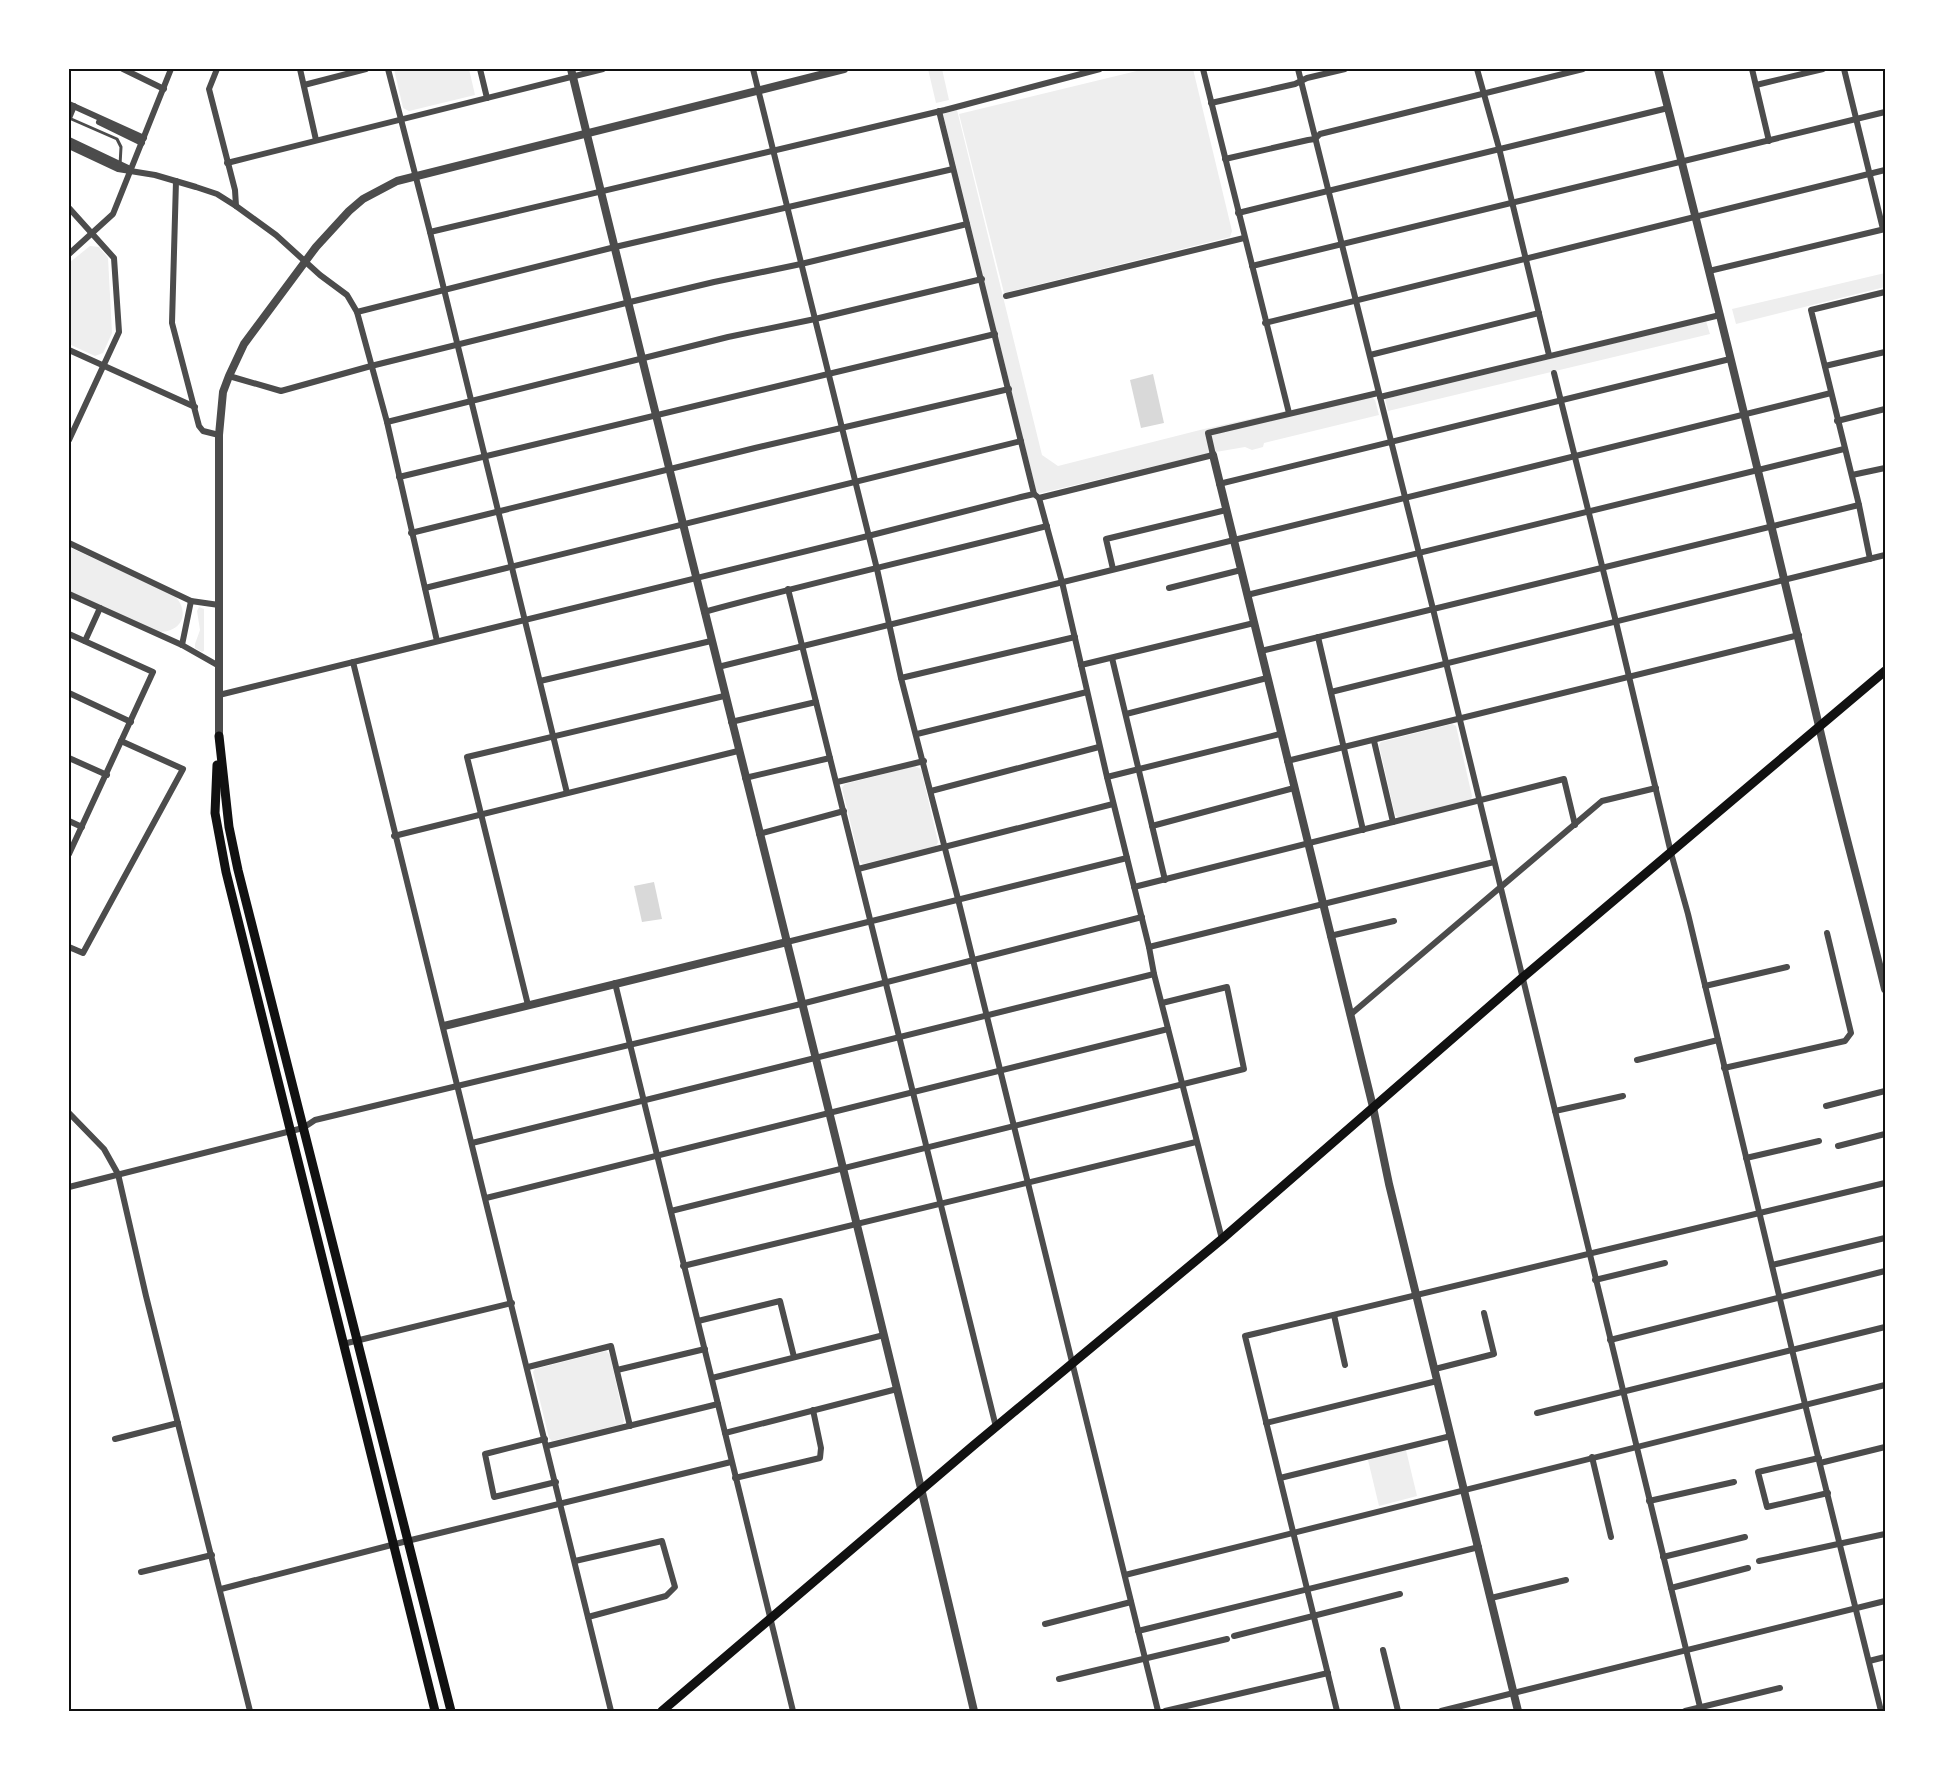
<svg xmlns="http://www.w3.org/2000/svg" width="1954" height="1780" font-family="Jost,sans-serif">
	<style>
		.green { fill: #eee }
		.water { fill: #d9d9d9 }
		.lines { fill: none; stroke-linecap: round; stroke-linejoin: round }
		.service { stroke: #4c4c4c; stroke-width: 3 }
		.minor { stroke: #4c4c4c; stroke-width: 6 }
		.tertiary { stroke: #4c4c4c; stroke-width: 8 }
		.secondary { stroke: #111; stroke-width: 9 }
		.primary { stroke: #111; stroke-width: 9 }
		.neatline { fill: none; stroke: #111; stroke-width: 2 }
	</style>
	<rect width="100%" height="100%" fill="#fff"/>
	<g class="green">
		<path d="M394 69H469L475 95 409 111 403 108Z"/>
		<path d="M928 69H942L949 100 936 103Z"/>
		<path d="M1145 69H1193L1232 231 1230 237 1004 293 959 114Z"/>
		<path d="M957 110 1042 455 1058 466 1204 429 1367 393 1375 400 1379 415 1264 443 1263 447 1252 450 1245 447 1210 453 1037 494 943 114Z"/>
		<path d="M90 246 99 247 108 258 112 333 103 353 95 356 69 344V263Z"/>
		<path d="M1885 273V287L1736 324 1732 309Z"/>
		<path d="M1706 321 1710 334 1388 411 1385 399Z"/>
		<path d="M69 547 175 596C191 614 181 633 157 632L69 591Z"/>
		<path d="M199 607 204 609V651L202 652 195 648V644L200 630 197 611Z"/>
		<path d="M1452 724 1456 726 1472 796 1471 800 1399 818 1395 815 1379 745 1381 742Z"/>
		<path d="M915 766 921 769 938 842 936 846 863 864 860 862 842 788 845 784Z"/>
		<path d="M606 1351 610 1355 624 1420 623 1424 552 1441 549 1438 533 1372 535 1369Z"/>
		<path d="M1406 1450 1417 1496 1379 1506 1368 1460Z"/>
	</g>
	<g class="water">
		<path d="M1153 374 1164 423 1141 428 1130 380Z"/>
		<path d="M654 882 662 919 642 922 634 886Z"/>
	</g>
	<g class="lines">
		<path class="service" d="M69 118 117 139 121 147 120 165"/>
		<g class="minor">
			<path d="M123 69 164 89"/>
			<path d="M217 69 209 89 235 190 236 206 276 235 320 275 347 295 357 312 387 422 437 641"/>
			<path d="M300 69 316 140"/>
			<path d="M388 69 430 232 567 793"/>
			<path d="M480 69 487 98"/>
			<path d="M753 69 877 569 901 678 958 899 1158 1711"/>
			<path d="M1203 69 1289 413"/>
			<path d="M1298 69 1433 609 1701 1711"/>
			<path d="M1477 69 1499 148 1549 355"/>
			<path d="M1752 69 1769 141"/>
			<path d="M1844 69 1883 229"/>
			<path d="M304 85 366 69"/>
			<path d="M1756 85 1823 69"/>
			<path d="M1211 103 1295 84 1307 78 1345 69"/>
			<path d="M69 104 144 138"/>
			<path d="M939 111 1034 494"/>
			<path d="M69 118 74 106"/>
			<path d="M99 122 142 143"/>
			<path d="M69 140 128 168"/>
			<path d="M69 146 118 169 155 175 196 187 217 194 236 206"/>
			<path d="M1225 159 1308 140 1315 139 1320 134 1583 69"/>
			<path d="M227 163 603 69"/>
			<path d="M176 181 172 323 199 426 203 431 219 435"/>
			<path d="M69 208 114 258 119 332 69 440"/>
			<path d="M1238 213 1668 108"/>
			<path d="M430 232 945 110 1100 69"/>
			<path d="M69 254 113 214 171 69"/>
			<path d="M1252 266 1885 112"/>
			<path d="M1709 271 1885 229"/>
			<path d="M1006 296 1244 238"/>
			<path d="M357 312 615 247 953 169"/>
			<path d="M1265 323 1885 170"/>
			<path d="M69 350 195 407"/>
			<path d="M1370 355 1539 313"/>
			<path d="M1825 366 1885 352"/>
			<path d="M1554 373 1616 622 1671 853 1688 914 1805 1404 1881 1711"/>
			<path d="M229 376 281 391 371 366 630 302 714 282 801 264 967 224"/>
			<path d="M1380 397 1720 315"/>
			<path d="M1837 421 1885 409"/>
			<path d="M387 422 728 337 815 319 982 279"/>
			<path d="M1852 475 1885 468"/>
			<path d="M399 477 995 334"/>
			<path d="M1219 484 1730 359"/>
			<path d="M1039 498 1062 582 1107 777 1149 947 1154 974 1222 1239"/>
			<path d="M411 533 755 448 1009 389"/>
			<path d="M69 543 191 601 219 605"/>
			<path d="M1870 559 1859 505 1811 310 1885 292"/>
			<path d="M1113 569 1106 539 1226 510"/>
			<path d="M425 588 1021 441"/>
			<path d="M1169 588 1241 570"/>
			<path d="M788 589 996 1427"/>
			<path d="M69 594 182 645 219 666"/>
			<path d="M1247 595 1844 449"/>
			<path d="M704 612C818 581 933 555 1047 526"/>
			<path d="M69 634 153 672 69 854"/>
			<path d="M1318 637 1363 830"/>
			<path d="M85 641 100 608"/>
			<path d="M182 645 191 601"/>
			<path d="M1261 651 1859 505"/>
			<path d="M1112 658 1165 880"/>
			<path d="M353 662C438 1012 526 1361 611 1711"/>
			<path d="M1081 665 1254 623"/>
			<path d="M718 667 1831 393"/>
			<path d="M901 678 1075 637"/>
			<path d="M540 681 711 641"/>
			<path d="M1331 692 1885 555"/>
			<path d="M69 693 131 722"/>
			<path d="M219 695 868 536 1021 497 1034 494 1039 498 1213 455 1208 433 1378 393"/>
			<path d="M1126 714 1267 678"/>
			<path d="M731 722 816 702"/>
			<path d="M917 734 1087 692"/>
			<path d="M1374 741 1393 822"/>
			<path d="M69 758 107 775"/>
			<path d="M1287 761 1799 635"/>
			<path d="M1107 777 1280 734"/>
			<path d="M745 778 830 758"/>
			<path d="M837 782 924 761"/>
			<path d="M931 791 1099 747"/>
			<path d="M69 821 82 827"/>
			<path d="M1152 826 1294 788"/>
			<path d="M759 834 844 811"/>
			<path d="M394 836 738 751"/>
			<path d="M858 869 1113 804"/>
			<path d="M1134 887 1564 779 1575 825"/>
			<path d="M1330 936 1394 921"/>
			<path d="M787 942 1127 858"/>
			<path d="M69 947 83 953 183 769 121 741"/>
			<path d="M1149 947 1494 862"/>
			<path d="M615 983 793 1711"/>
			<path d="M1705 986 1787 967"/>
			<path d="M528 1005 467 757 724 696"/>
			<path d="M1350 1015 1602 801 1656 788"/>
			<path d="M1637 1060 1718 1040"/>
			<path d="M1724 1068 1845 1041 1851 1033 1827 933"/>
			<path d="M1826 1106 1885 1091"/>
			<path d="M1555 1111 1623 1096"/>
			<path d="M69 1113 104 1149 118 1174 146 1296 250 1711"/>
			<path d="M472 1143 1154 974"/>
			<path d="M1838 1146 1885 1134"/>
			<path d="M1746 1158 1819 1141"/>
			<path d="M69 1187 303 1128 315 1120 801 1004 1142 917"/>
			<path d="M486 1198 1168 1029"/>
			<path d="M671 1211 1244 1069 1227 987 1162 1003"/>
			<path d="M1772 1265 1885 1238"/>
			<path d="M683 1266 1196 1142"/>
			<path d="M1595 1280 1665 1263"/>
			<path d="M1334 1315 1345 1365"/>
			<path d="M698 1321 780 1301 794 1357"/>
			<path d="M1610 1340 1885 1271"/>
			<path d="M343 1344 512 1303"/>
			<path d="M528 1367 611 1346 630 1426"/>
			<path d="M1435 1369 1494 1354 1484 1313"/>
			<path d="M617 1370 705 1349"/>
			<path d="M712 1378 884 1335"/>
			<path d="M1537 1413 1885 1327"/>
			<path d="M1266 1423 1437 1381"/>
			<path d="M725 1433 897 1389"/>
			<path d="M115 1439 178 1423"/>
			<path d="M545 1439 485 1454 494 1497 556 1482"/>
			<path d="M547 1446 718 1404"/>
			<path d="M1592 1457 1611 1537"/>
			<path d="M1819 1458 1758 1472 1767 1507 1828 1493"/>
			<path d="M1820 1463 1885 1447"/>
			<path d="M735 1478 820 1458 821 1448 813 1410"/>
			<path d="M1280 1478 1451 1436"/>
			<path d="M1649 1501 1734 1482"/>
			<path d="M1663 1557 1745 1537"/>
			<path d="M575 1561 662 1541 675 1587 666 1596 588 1617"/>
			<path d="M1759 1561 1885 1534"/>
			<path d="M141 1572 212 1555"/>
			<path d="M1125 1575 1885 1385"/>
			<path d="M1671 1588 1748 1568"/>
			<path d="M221 1589 407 1541 731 1462"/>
			<path d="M1491 1598 1566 1580"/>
			<path d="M1045 1624 1131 1602"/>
			<path d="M1138 1631 1479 1547"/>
			<path d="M1234 1636 1400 1594"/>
			<path d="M1383 1650 1398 1711"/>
			<path d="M1869 1661 1885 1657"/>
			<path d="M1059 1679 1227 1639"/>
			<path d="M1165 1711 1328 1673"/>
			<path d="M1337 1711 1245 1336 1885 1183"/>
			<path d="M1441 1711 1885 1601"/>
			<path d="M1685 1711 1780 1688"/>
		</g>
		<g class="tertiary">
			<path d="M571 69C704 617 845 1162 974 1711"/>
			<path d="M1658 69C1714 287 1767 506 1819 726 1839 814 1864 901 1885 989"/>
			<path d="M1213 455 1373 1107 1389 1184 1518 1711"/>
			<path d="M219 736V435L223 392 229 376 244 344 316 247 349 211 363 199 397 181 844 69"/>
			<path d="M444 1026 787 942"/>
		</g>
		<g class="secondary">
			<path d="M219 736 229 827 238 870 451 1711"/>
			<path d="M217 765 215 813 226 872 435 1711"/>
		</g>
		<path class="primary" d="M662 1711 974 1445 1222 1239 1522 978 1885 671"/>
	</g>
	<rect width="1954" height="1780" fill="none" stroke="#ffffff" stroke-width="141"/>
	<rect x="70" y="70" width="1814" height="1640" class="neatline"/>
</svg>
